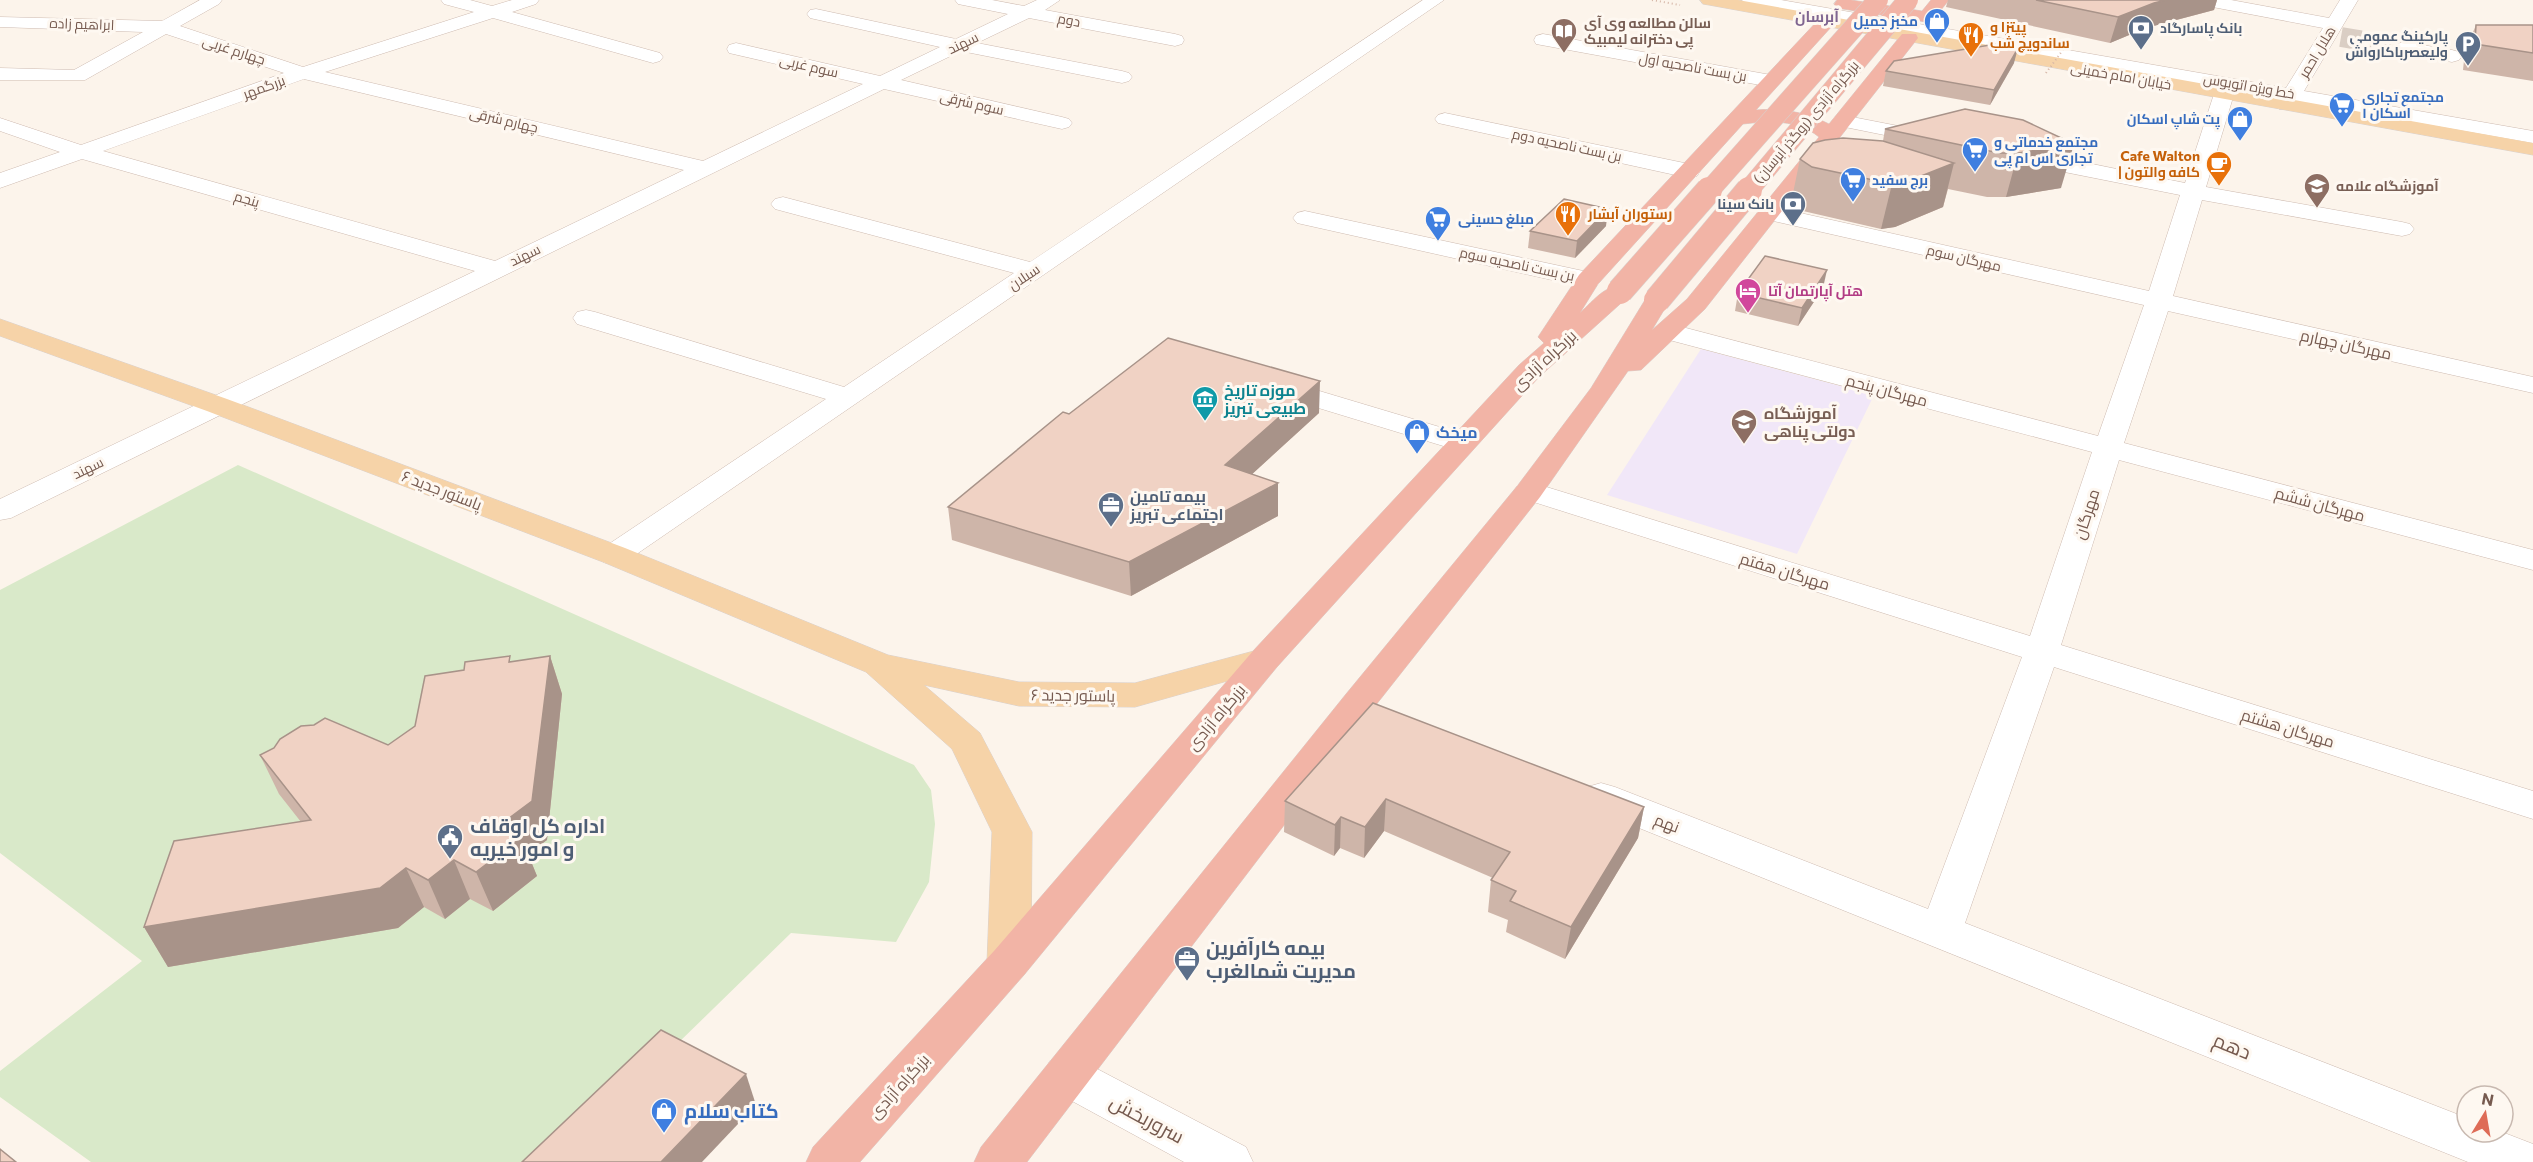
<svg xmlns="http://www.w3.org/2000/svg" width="2533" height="1162" font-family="Commissioner,Cairo,sans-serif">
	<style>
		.education { fill: #f1e7f8 }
		.green { fill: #d9e9c9 }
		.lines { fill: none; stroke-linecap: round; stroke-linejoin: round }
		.minor-tunnel { stroke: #dacec4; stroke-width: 20; stroke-dasharray: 20 10; stroke-linecap: butt }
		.minor-casing { stroke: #cebbb1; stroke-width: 1 }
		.major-casing { stroke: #d9d1ce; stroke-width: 1 }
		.highway-casing { stroke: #d9d1ce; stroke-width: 1 }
		.path { stroke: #d5b5a6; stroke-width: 2; stroke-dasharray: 1 3; stroke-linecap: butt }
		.minor { fill: #fff; fill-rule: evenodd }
		.major { fill: #f6d3a8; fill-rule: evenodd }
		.highway { fill: #f2b4a6; fill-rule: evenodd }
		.highway-bridge-far1-casing { stroke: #d9d1ce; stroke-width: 21; stroke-linecap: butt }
		.highway-bridge-casing { stroke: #d9d1ce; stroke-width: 27; stroke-linecap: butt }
		.path-bridge { stroke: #d5b5a6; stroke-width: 2; stroke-dasharray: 1 3; stroke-linecap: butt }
		.highway-bridge-far1 { stroke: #f2b4a6; stroke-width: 20 }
		.highway-bridge { stroke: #f2b4a6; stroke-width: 26 }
		.wall { fill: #ceb5a9 }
		.shaded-wall { fill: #a89389 }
		.building { fill: #f0d2c4; stroke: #a89389; stroke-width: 1.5 }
		.labels { text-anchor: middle; stroke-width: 6; stroke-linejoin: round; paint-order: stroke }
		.far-street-label { font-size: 14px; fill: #765a4f; stroke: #fef8f1 }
		.far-shop-label { font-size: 14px; font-weight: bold; fill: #366cbe; stroke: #fef8f1; text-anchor: start }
		.far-education-label { font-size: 14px; font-weight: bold; fill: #785e54; stroke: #fef8f1; text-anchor: start }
		.far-food-label { font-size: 14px; font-weight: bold; fill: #c56008; stroke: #fef8f1; text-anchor: start }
		.far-service-label { font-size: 14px; font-weight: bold; fill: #4e5e75; stroke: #fef8f1; text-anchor: end }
		.far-hotel-label { font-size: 14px; font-weight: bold; fill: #b23c85; stroke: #fef8f1; text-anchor: start }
		.far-neighbourhood-label { font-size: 15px; font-weight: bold; fill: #806691; stroke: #fef8f1 }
		.street-label { font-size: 16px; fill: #765a4f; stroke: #fef8f1 }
		.culture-label { font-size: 16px; font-weight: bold; fill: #0d838f; stroke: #fef8f1; text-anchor: start }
		.education-label { font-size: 16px; font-weight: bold; fill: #785e54; stroke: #fef8f1; text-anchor: start }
		.shop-label { font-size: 16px; font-weight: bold; fill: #366cbe; stroke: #fef8f1; text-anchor: start }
		.service-label { font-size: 16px; font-weight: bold; fill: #4e5e75; stroke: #fef8f1; text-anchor: start }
		.near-service-label { font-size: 20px; font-weight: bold; fill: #4e5e75; stroke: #fef8f1; text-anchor: start }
		.near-street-label { font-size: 20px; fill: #765a4f; stroke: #fef8f1 }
		.near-shop-label { font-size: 20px; font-weight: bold; fill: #366cbe; stroke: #fef8f1; text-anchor: start }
	</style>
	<rect width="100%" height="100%" fill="#fcf4eb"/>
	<path class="education" d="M1701 349 1874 395 1797 554 1607 495Z"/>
	<path class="green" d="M238 465 914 765 931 790 935 824 929 882 896 942 791 933 556 1162H91L0 1097V1071L142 961 0 853V590Z"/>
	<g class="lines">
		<path class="minor-tunnel" d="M2341 37 2404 48"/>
		<g class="minor-casing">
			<g id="minor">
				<path d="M200 0H222L219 4 180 26 303 67 474 12 444 4 441 0H470L492 6 512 0H539L536 4 512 12 660 53 663 57 660 61 653 63 493 18 325 72 703 161 863 84 729 53 727 49 729 45 736 43 880 76 940 47 810 18 807 14 810 10 816 9 956 39 1008 14 958 4 955 0H992L1024 6 1037 0H1060L1045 10 1175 34 1182 36 1184 40 1182 44 1175 46 1029 18 977 43 1122 71 1129 73 1132 77 1129 81 1122 83 961 51 901 80 1062 117 1069 119 1072 123 1069 127 1062 129 884 89 11 518 0 520V499L475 271 82 159 0 188V173L60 152 0 131V118L81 145 284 73 166 34 85 80H0V68L74 70 143 32 0 27V17L162 21ZM304 79 684 170 495 261 103 151Z"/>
				<path d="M1423 0H1444L625 562 614 565 603 562 598 555 603 548 826 399 577 324 573 318 577 312 586 310 595 312 844 387 1014 273 775 209 771 204 775 199 783 197 1030 262Z"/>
				<path d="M1742 0H1781L2286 88 2323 28 2202 5 2196 4 2193 0H2231L2329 18 2340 0H2358L2304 91 2533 131V143L2298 102 2293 109H2279L2276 105 2280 99 2231 90 2234 94 2206 187 2402 222 2410 224 2414 229 2410 234 2402 236 2202 200 2173 296 2533 377V393L2168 311 2124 443 2533 550V570L2119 460 2061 645 2533 791V819L2054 667 1965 923 2467 1118V1132H2502L2533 1144V1162H2468L1587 807 1582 797 1587 787 1601 783 1615 787 1928 909 2022 657 1518 497 1514 491 1518 485 1529 482 1540 485 2030 636 2092 452 1658 337 1654 331 1658 325 1667 323 2098 436 2144 305 1769 220 1761 218 1757 213 1761 208 1769 206 2149 291 2180 195 2024 164 2016 162 2013 157 2016 152 2024 150 2185 183 2214 94 2217 90 2222 88 1751 5 1745 4Z"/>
				<path d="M1543 34 1771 75 1778 77 1781 81 1778 85 1771 87 1536 44 1534 40 1536 36Z"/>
				<path d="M2404 42 2452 50 2459 52 2462 56 2459 60 2452 62 2397 52 2395 48 2397 44Z"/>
				<path d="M1445 113 1689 164 1697 166 1700 171 1697 176 1689 178 1438 123 1435 119 1438 115Z"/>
				<path d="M1842 115 1929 132 1937 133 1940 138 1937 143 1929 144 1835 125 1832 121 1835 117Z"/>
				<path d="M1305 211 1588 272 1597 275 1601 280 1597 285 1588 288 1297 223 1293 218 1297 213Z"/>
				<path d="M1276 378 1473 437 1478 443 1473 449 1463 452 1266 392 1262 386 1266 380Z"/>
				<path d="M1066 1056 1082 1061 1246 1147 1253 1162H1184L1050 1089 1043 1075 1050 1061Z"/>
			</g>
		</g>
		<g class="major-casing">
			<g id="major">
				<path d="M1700 0H1738L2533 143V155L1709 5 1703 4Z"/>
				<path d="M0 319 227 399 625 548 888 655 1019 682 1135 683 1265 648 1277 651 1283 659 1277 667 1135 707 1019 706 924 685 980 733 1032 832 1031 963 1024 975 1009 980 994 975 987 963 992 832 952 749 866 672 603 562 207 411 0 336Z"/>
			</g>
		</g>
		<g class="highway-casing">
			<g id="highway">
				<path d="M1837 0H1851L1922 11 1931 0H1949L1932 21 1926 22 1843 9 1837 8 1834 4Z"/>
				<path d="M1827 16 1833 17 1836 21 1833 25 1756 110C1782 108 1806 112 1829 124L1902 34H1916L1918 38 1705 309 1641 370 1628 371 1540 497 1372 710 1027 1162H974L981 1147 1346 694 1518 485 1591 388 1648 295 1657 292 1666 295 1670 300 1652 330 1687 299 1819 137C1797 119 1769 121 1743 124L1598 284 1580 313C1594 300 1608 281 1629 286L1633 291 1629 296 1539 377 1277 667 1024 975 860 1162H806L813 1147 994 951 1253 651 1519 365 1544 343 1538 337 1579 275 1821 17Z"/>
			</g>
		</g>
		<path class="path" d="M1652 0 1680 5"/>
		<use href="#minor" class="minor"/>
		<use href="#major" class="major"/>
		<use href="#highway" class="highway"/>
		<g class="highway-bridge-far1-casing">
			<g id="highway-bridge-far1">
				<path d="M1708 192 1878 0"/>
				<path d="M1747 192 1908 0"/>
			</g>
		</g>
		<g class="highway-bridge-casing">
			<g id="highway-bridge">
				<path d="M1620 291 1709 190"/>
				<path d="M1657 300 1749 190"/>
			</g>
		</g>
		<path class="path-bridge" d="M2046 73 2065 47"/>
		<use href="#highway-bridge-far1" class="highway-bridge-far1"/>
		<use href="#highway-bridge" class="highway-bridge"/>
	</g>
	<g class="wall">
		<path d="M1948 0H2217L2214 10 2146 28 2110 43 1946 7Z"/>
		<path d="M2476 25H2533V81L2463 70 2465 51Z"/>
		<path d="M2014 63 1990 105 1883 86 1886 71Z"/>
		<path d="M1965 109 2061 188 2006 197H1987L1948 189 1943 207 1895 227 1881 229 1803 211 1791 203 1800 159 1883 141 1885 129Z"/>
		<path d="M1606 226 1575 258 1528 248 1530 231Z"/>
		<path d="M1823 288 1798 326 1735 311 1738 293Z"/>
		<path d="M1319 413 1252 474 1278 483V516L1131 596 952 540 948 507 1069 414Z"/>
		<path d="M550 656 562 694 547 840 528 854 537 876 493 911 470 899 445 919 424 907 398 928 168 967 144 927 301 822 279 794 260 755 388 745 513 662Z"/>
		<path d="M1373 703 1644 807 1638 838 1565 959 1506 932 1508 920 1488 912 1491 880 1493 878 1384 831 1364 858 1340 848 1334 856 1284 832 1285 801Z"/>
	</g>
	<g class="shaded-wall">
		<path d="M2166 0H2217L2214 10 2146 28 2110 43 2118 17 2154 3Z"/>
		<path d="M2018 48 2014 63 1990 105 1994 90Z"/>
		<path d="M2074 144 2061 188 2006 197 2018 153Z"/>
		<path d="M1954 163 1943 207 1895 227 1881 229 1892 184Z"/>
		<path d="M1608 209 1606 226 1575 258 1577 241Z"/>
		<path d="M1827 270 1823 288 1798 326 1802 308Z"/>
		<path d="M1320 381 1319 413 1226 498 1225 465Z"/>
		<path d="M1278 483V516L1131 596 1129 562Z"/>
		<path d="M550 656 562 694 547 840 528 854 537 876 493 911 476 872 500 825Z"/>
		<path d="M1386 799 1384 831 1364 858 1365 827Z"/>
		<path d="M1644 807 1638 838 1565 959 1571 927Z"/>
		<path d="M1341 817 1340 848 1334 856 1335 825Z"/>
		<path d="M454 860 470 899 445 919 428 880Z"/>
		<path d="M406 868 424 907 398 928 168 967 144 927Z"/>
		<path d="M746 1074 756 1105 702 1162H661Z"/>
	</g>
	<g class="building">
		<path d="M2036 0H2166L2154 3 2118 17Z"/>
		<path d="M2476 25H2533V53L2475 44Z"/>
		<path d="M1996 44 2018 48 1994 90 1886 71 1894 61Z"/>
		<path d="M1965 109 2023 120 2074 144 2018 153H1999L1885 129Z"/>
		<path d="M1843 138 1883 141 1954 163 1906 182 1892 184 1812 167 1800 159 1813 143 1825 140Z"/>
		<path d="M1564 199 1608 209 1577 241 1530 231Z"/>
		<path d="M1765 256 1827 270 1802 308 1738 293Z"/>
		<path d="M1168 338 1320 381 1225 465 1278 483 1129 562 948 507 1063 412 1069 414Z"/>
		<path d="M510 656 509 662 550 656 532 801 500 825 522 837 476 872 454 860 428 880 406 868 380 888 144 927 174 841 311 820 260 755 274 748 280 739 301 726 314 725 325 718 388 745 415 726 425 676 464 670 465 662Z"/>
		<path d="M1373 703 1644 807 1571 927 1510 901 1516 891 1491 880 1510 852 1386 799 1365 827 1341 817 1335 825 1285 801Z"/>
		<path d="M661 1030 746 1074 661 1162H522Z"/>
		<path d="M0 1149 16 1162H0Z"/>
	</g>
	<defs>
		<g id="shop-pin" transform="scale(1.35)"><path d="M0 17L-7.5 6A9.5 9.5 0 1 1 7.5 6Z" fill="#3f7fe0" stroke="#fef8f1"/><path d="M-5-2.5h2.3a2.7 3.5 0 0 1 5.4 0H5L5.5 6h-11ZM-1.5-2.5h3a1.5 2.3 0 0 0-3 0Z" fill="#fff"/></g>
		<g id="bank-pin" transform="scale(1.35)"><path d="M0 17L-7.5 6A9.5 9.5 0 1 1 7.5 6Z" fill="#5c6f8a" stroke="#fef8f1"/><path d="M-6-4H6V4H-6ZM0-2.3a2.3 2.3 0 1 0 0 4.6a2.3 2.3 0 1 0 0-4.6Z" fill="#fff"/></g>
		<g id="library-pin" transform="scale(1.35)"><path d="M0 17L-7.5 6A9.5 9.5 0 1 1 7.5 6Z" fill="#8d6e63" stroke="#fef8f1"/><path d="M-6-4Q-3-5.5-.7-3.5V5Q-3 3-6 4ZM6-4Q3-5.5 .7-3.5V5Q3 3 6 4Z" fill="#fff"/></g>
		<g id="restaurant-pin" transform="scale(1.35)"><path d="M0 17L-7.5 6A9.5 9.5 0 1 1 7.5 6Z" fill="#e8710a" stroke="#fef8f1"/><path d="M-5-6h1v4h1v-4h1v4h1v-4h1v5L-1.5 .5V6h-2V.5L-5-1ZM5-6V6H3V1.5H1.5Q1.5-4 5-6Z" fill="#fff"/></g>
		<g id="parking-pin" transform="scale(1.35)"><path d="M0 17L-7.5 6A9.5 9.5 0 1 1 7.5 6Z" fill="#5c6f8a" stroke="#fef8f1"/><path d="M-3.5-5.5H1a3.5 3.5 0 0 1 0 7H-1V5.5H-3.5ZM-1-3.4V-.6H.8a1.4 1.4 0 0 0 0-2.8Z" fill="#fff"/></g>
		<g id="supermarket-pin" transform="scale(1.35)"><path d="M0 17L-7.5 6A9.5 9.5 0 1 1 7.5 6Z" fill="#3f7fe0" stroke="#fef8f1"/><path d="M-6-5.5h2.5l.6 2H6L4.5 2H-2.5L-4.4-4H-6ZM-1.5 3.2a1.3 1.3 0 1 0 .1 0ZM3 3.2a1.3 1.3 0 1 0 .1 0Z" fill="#fff"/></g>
		<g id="cafe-pin" transform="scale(1.35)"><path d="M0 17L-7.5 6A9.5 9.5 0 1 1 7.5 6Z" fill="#e8710a" stroke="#fef8f1"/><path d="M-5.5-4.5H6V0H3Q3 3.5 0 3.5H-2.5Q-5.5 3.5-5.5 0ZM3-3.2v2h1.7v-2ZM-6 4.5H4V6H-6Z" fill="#fff"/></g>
		<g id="school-pin" transform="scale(1.35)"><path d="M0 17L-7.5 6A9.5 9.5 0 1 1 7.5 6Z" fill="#8d6e63" stroke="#fef8f1"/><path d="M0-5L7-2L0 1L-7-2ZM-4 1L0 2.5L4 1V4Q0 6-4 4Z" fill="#fff"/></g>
		<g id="hotel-pin" transform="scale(1.35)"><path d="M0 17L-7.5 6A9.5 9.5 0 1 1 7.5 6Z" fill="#d1479c" stroke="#fef8f1"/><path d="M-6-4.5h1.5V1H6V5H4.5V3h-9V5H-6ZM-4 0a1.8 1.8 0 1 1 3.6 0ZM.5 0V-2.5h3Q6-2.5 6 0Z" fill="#fff"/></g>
		<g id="museum-pin" transform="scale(1.35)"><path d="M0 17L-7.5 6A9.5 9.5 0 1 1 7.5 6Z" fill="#0f9aa8" stroke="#fef8f1"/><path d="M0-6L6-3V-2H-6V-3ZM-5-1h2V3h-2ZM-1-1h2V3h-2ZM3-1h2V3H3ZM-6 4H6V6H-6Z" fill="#fff"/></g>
		<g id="office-pin" transform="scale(1.35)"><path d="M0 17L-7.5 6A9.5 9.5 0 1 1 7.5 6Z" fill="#5c6f8a" stroke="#fef8f1"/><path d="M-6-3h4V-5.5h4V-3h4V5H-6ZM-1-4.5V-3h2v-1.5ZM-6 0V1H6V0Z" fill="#fff"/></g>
		<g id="civic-pin" transform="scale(1.35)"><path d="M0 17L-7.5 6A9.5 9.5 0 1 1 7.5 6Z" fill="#5c6f8a" stroke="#fef8f1"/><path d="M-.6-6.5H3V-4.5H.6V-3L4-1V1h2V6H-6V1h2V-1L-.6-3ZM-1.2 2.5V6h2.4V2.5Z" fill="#fff"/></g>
	</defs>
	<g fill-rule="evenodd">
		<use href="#shop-pin" x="1937" y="21"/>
		<use href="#bank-pin" x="2141" y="28"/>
		<use href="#library-pin" x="1564" y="31"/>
		<use href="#restaurant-pin" x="1971" y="35"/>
		<use href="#parking-pin" x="2468" y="44"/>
		<use href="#supermarket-pin" x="2342" y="105"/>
		<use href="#shop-pin" x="2240" y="119"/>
		<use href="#supermarket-pin" x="1975" y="150"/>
		<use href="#cafe-pin" x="2219" y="164"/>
		<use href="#supermarket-pin" x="1853" y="180"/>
		<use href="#school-pin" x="2317" y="186"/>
		<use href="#bank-pin" x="1793" y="204"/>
		<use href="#restaurant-pin" x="1568" y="214"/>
		<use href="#supermarket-pin" x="1438" y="219"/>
		<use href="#hotel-pin" x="1748" y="291"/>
		<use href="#museum-pin" x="1205" y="399"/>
		<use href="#school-pin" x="1744" y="422"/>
		<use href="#shop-pin" x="1417" y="432"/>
		<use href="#office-pin" x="1111" y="505"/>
		<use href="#civic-pin" x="450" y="837"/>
		<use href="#office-pin" x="1187" y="959"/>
		<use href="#shop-pin" x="664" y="1111"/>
	</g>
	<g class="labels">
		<g class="far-street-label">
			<text transform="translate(1069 20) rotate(11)" y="5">دوم</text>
			<text transform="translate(82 24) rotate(2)" y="5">ابراهیم زاده</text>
			<text transform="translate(963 43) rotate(-26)" y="5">سهند</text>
			<text transform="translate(234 50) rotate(18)" y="5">چهارم غربی</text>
			<text transform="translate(2317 52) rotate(-59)" y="5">هلال احمر</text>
			<text transform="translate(809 66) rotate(13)" y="5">سوم غربی</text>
			<text transform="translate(1693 67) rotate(10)" y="5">بن بست ناصحیه اول</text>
			<text transform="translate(2121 76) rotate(10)" y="5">خیابان امام خمینی</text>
			<text transform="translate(2249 86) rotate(10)" y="5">خط ویژه اتوبوس</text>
			<text transform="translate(264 87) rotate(-20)" y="5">بزرگمهر</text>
			<text transform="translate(972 103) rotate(13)" y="5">سوم شرقی</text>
			<text transform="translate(504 120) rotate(13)" y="5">چهارم شرقی</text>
			<text transform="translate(1806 122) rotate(-50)" y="5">بزرگراه آزادی (روگذر آبرسان)</text>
			<text transform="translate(1567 145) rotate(12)" y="5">بن بست ناصحیه دوم</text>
			<text transform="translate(247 199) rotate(16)" y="5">پنجم</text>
			<text transform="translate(525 255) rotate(-26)" y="5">سهند</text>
			<text transform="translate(1964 258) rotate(13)" y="5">مهرگان سوم</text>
			<text transform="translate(1517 264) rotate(12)" y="5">بن بست ناصحیه سوم</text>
			<text transform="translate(1024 277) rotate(-34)" y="5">سبلان</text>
			<text transform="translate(88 468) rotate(-26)" y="5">سهند</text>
		</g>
		<g class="far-shop-label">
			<text x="1918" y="26" text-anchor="end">مخبز جمیل</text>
			<text x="2362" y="102">مجتمع تجاری<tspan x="2362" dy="16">اسکان ۱</tspan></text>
			<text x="2220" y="124" text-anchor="end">پت شاپ اسکان</text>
			<text x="1994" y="147">مجتمع خدماتی و<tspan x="1994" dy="16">تجاری اس ام پی</tspan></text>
			<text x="1872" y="185">برج سفید</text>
			<text x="1458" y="224">مبلغ حسینی</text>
		</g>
		<g class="far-education-label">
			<text x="1584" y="28">سالن مطالعه وی آی<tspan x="1584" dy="16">پی دخترانه لیمبیک</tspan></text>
			<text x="2336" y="191">آموزشگاه علامه</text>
		</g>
		<g class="far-food-label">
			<text x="1990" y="32">پیتزا و<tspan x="1990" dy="16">ساندویچ شب</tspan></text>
			<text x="2200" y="161" text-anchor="end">Cafe Walton<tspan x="2200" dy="16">| کافه والتون</tspan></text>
			<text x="1588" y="219">رستوران آبشار</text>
		</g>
		<g class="far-service-label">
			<text x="2160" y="33" text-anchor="start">بانک پاسارگاد</text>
			<text x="2448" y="41">پارکینگ عمومی<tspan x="2448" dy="16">ولیعصرباکارواش</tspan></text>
			<text x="1774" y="209">بانک سینا</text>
		</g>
		<g class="far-hotel-label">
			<text x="1768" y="296">هتل آپارتمان آتا</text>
		</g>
		<g class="far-neighbourhood-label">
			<text x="1817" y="22">آبرسان</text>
		</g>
		<g class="street-label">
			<text transform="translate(2346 344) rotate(12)" y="6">مهرگان چهارم</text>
			<text transform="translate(1544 360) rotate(-43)" y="6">بزرگراه آزادی</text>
			<text transform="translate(1887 390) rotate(15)" y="6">مهرگان پنجم</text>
			<text transform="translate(442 490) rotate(21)" y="6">پاستور جدید ۶</text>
			<text transform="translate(2320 504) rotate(15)" y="6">مهرگان ششم</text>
			<text transform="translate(2086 514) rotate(-72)" y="6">مهرگان</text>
			<text transform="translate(1785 571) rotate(17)" y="6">مهرگان هفتم</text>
			<text transform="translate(1073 695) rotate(1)" y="6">پاستور جدید ۶</text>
			<text transform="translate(1216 717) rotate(-50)" y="6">بزرگراه آزادی</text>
			<text transform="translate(2288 728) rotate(17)" y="6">مهرگان هشتم</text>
			<text transform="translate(1667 823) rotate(21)" y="6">نهم</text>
			<text transform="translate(899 1086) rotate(-48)" y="6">بزرگراه آزادی</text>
		</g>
		<g class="culture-label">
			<text x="1224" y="396">موزه تاریخ<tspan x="1224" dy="18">طبیعی تبریز</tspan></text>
		</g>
		<g class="education-label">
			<text x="1764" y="419">آموزشگاه<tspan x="1764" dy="18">دولتی پناهی</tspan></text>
		</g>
		<g class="shop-label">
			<text x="1436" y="438">میخک</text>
		</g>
		<g class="service-label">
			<text x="1130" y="502">بیمه تامین<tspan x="1130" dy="18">اجتماعی تبریز</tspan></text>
		</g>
		<g class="near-service-label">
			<text x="470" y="833">اداره کل اوقاف<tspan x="470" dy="23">و امور خیریه</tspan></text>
			<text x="1206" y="955">بیمه کارآفرین<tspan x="1206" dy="23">مدیریت شمالغرب</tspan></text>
		</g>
		<g class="near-street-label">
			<text transform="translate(2232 1046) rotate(22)" y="7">دهم</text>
			<text transform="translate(1147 1119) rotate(28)" y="7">سروربخش</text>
		</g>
		<g class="near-shop-label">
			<text x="684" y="1118">کتاب سلام</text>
		</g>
	</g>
	<g transform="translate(2485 1114) rotate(11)"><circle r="28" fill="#fef8f1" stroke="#c8b9b0" stroke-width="1.5"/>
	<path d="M0-4.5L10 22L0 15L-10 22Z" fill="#de6c57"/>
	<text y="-9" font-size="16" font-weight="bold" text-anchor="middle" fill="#765a4f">N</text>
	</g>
</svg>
